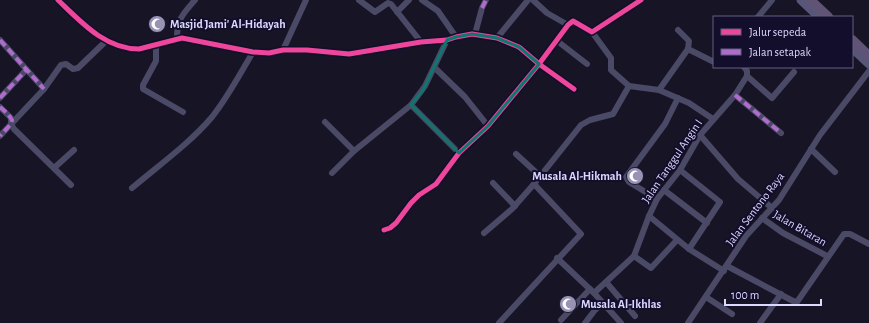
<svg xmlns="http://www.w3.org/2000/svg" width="869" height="323" font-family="'Alegreya Sans',sans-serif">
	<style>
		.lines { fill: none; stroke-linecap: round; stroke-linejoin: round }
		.street { stroke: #4a4966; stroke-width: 6 }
		.secondary { stroke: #585678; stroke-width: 9 }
		.primary { stroke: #5f5476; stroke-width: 10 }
		.quiet { stroke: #b06ccc; stroke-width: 4; stroke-dasharray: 8 4; stroke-linecap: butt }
		.cycleway-casing { stroke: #130e2b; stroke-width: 8 }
		.cycleway { stroke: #ed469a; stroke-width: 5 }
		.marked { fill: none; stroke: #0f766e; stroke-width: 3; stroke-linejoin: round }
		.labels { text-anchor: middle; stroke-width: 4; stroke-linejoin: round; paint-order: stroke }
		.poi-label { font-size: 12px; font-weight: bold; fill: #ddd8ff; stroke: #130e2b; text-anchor: start }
		.street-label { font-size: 12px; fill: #ddd8ff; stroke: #130e2b }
	</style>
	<rect width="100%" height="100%" fill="#171425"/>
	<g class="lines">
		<g class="street">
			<path d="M58 0C81 22 105 49 139 49L182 38 253 52 269 53 283 50H307L349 54 421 42 447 40 456 37 472 34 497 38 519 47 539 64 574 89"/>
			<path d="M359 0 375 12 388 3 391 4 421 42"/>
			<path d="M422 0 438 11 456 37"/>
			<path d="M533 0 547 13 568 25"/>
			<path d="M397 12 409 0"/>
			<path d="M758 17 772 0"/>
			<path d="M678 30 689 41 688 49"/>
			<path d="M592 32 611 58V70L629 86 659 90 689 103 713 119"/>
			<path d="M475 34 482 8 486 0"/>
			<path d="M177 38C177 19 183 14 195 0"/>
			<path d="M497 38 528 0"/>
			<path d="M0 40 44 89"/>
			<path d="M556 40 587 64"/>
			<path d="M156 45V61L143 85V89L183 112"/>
			<path d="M283 50 306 0"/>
			<path d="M435 68 465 97 488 126"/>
			<path d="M747 76 772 98 794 72"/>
			<path d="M659 90 688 49 714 62"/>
			<path d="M735 95 781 133"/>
			<path d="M0 98 26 70"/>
			<path d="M411 105 459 153"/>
			<path d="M0 107 11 118V124L14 129 71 185"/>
			<path d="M325 122 354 151"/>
			<path d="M700 135 738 179 772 208"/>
			<path d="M0 136 44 89 61 65 66 64 73 69 78 68 106 41"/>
			<path d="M811 149 835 172"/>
			<path d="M516 154 540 176"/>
			<path d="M54 168 74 150"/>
			<path d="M680 170 720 202 689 249"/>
			<path d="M332 173 354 151 411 105 425 86 447 40"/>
			<path d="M493 183 515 206"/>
			<path d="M132 188C159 165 189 144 212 117 228 97 240 74 253 52"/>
			<path d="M664 190 707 223"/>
			<path d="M657 199 629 182 626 177 665 124 678 98"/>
			<path d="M649 216 689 249 724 271"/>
			<path d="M762 218 783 233 827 256"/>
			<path d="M384 230 390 228 396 223 411 203 419 195 436 184 459 153 488 126 539 64 568 25 573 21 592 32 641 0"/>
			<path d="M484 233 512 209 534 184 581 125 590 120 613 114 629 86"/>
			<path d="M677 240 651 268 634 256 649 216 657 199 680 170 700 135 735 95 747 76V71L744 67"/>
			<path d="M557 258 594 293 621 323"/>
			<path d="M727 266 793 301 797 302 844 234H850L869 244"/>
			<path d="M606 282 635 316"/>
			<path d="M594 293 634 256"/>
			<path d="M706 297 732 314"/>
			<path d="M561 320 590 289"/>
			<path d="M499 323 581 234 534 184"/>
			<path d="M585 323 595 310 603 303"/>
			<path d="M688 323 746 236 779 200 820 135 869 71"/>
			<path d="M760 323 781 294"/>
		</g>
		<g class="secondary">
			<path d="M801 0 819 17"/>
			<path d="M852 48 869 64"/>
		</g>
		<g class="primary">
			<path d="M810 0 828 17"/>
			<path d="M852 40 869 56"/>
		</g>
		<g class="quiet">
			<path d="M482 8 486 0"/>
			<path d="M0 40 44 89"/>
			<path d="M735 95 781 133"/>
			<path d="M0 98 26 70"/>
			<path d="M0 107 8 114 12 120 11 124 0 136"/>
		</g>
		<g class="cycleway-casing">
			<g id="cycleway">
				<path d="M58 0C81 22 105 49 139 49L182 38 253 52 269 53 283 50H307L349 54 421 42 447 40 456 37 472 34 497 38 519 47 539 64 574 89"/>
				<path d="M384 230 390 228 396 223 411 203 419 195 436 184 459 153 488 126 539 64 568 25 573 21 592 32 641 0"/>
			</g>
		</g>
		<use href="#cycleway" class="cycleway"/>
	</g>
	<path class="marked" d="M472 34 497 38 519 47 539 64 488 126 459 153 411 105 423 90 447 40 456 37Z"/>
	<defs>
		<g id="mosque-disc" transform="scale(0.9)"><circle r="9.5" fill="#9893b3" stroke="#130e2b"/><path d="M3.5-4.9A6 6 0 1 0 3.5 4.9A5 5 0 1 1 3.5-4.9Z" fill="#fff"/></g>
	</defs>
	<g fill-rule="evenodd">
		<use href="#mosque-disc" x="157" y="24"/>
		<use href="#mosque-disc" x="635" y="176"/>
		<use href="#mosque-disc" x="568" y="304"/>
	</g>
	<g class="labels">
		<g class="poi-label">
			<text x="170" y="28">Masjid Jami' Al-Hidayah</text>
			<text x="622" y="180" text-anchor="end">Musala Al-Hikmah</text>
			<text x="581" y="308">Musala Al-Ikhlas</text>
		</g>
		<g class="street-label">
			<text transform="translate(672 161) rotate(-56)" y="4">Jalan Tanggul Angin I</text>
			<text transform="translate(755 209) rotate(-53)" y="4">Jalan Sentono Raya</text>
			<text transform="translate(800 228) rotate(30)" y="4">Jalan Bitaran</text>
		</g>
	</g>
	<rect x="713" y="16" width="140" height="52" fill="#130e2b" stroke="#645f80"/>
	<rect x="721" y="29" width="20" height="6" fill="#ed469a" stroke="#645f80"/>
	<text x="749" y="36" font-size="12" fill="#ddd8ff">Jalur sepeda</text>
	<rect x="721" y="49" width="20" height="6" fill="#b06ccc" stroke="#645f80"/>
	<text x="749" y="56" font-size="12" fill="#ddd8ff">Jalan setapak</text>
	<path d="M725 299v6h96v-6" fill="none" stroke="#ddd8ff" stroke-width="2"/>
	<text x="731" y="299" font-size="12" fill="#ddd8ff" stroke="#130e2b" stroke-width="3" paint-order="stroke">100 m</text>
</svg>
